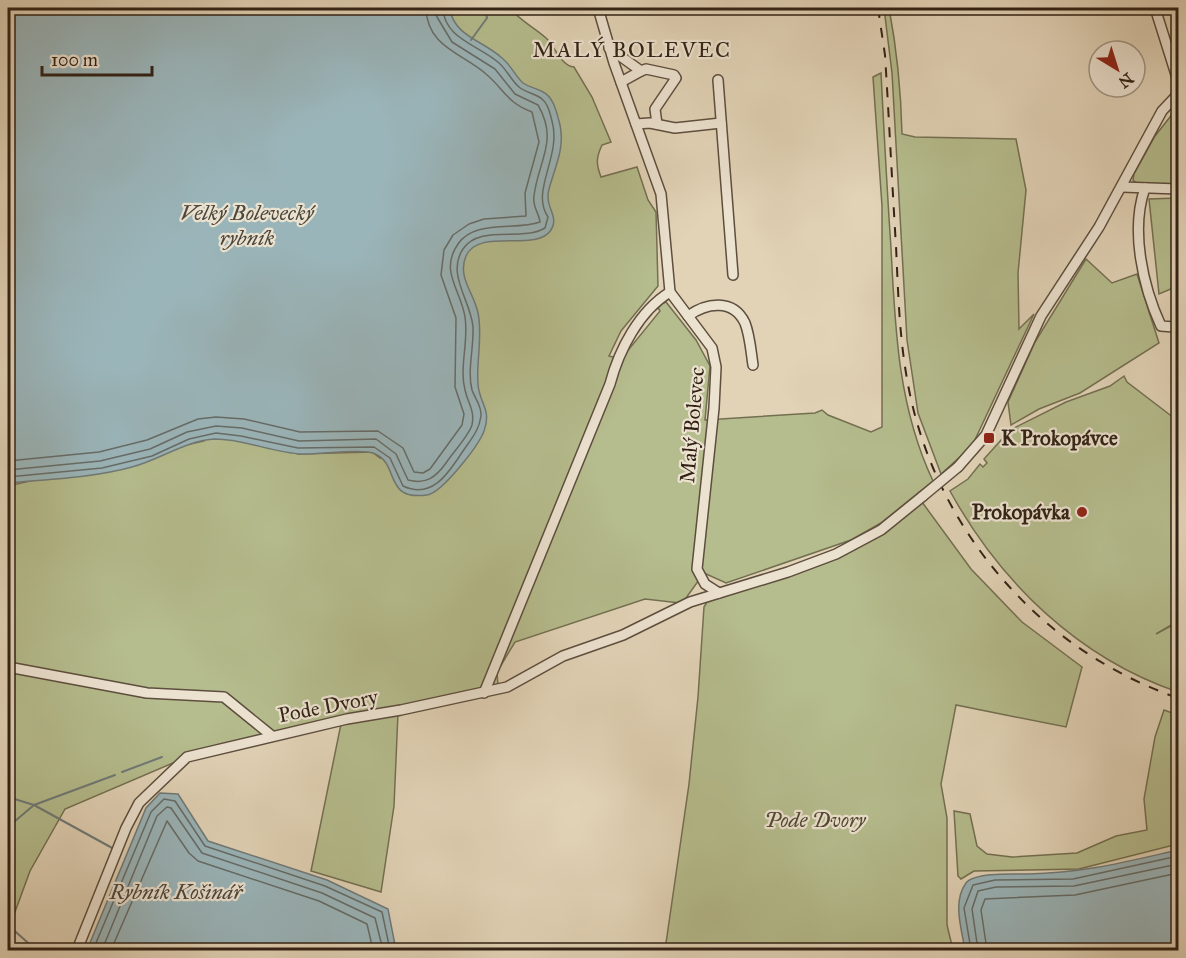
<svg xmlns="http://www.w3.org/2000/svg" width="1186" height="958" font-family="'IM FELL Great Primer',serif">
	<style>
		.green { fill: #b5bc8d; stroke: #736f51; stroke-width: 1.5 }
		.water { fill: #9ab5ba; stroke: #707a78; stroke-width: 1.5 }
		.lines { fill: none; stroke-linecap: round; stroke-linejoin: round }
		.shore { stroke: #666c68; stroke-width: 1.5 }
		.stream { stroke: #707a78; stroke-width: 2 }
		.minor-casing { stroke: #5d4e3e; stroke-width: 12 }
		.minor { stroke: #ece2d0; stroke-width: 9 }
		.rail { stroke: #312215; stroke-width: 2; stroke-dasharray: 10 10; stroke-linecap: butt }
		.minor-bridge-casing { stroke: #5d4e3e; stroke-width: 12; stroke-linecap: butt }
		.minor-bridge { stroke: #ece2d0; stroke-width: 9 }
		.poi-dot { fill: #8f2418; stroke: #ece2d0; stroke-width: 2 }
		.labels { text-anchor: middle; stroke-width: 4.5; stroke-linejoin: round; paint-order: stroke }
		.street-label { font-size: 21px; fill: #312215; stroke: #ece2d0 }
		.poi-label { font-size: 21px; font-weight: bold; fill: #312215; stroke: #ece2d0; text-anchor: start }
		.park-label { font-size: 21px; font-style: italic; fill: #524833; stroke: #ece2d0 }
		.neighbourhood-label { font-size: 22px; letter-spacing: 1.5px; fill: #312215; stroke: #ece2d0 }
		.water-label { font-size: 22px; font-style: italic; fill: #4b473e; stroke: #ece2d0 }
	</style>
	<rect width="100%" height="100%" fill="#e2d3b7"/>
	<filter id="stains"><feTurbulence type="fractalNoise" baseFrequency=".00333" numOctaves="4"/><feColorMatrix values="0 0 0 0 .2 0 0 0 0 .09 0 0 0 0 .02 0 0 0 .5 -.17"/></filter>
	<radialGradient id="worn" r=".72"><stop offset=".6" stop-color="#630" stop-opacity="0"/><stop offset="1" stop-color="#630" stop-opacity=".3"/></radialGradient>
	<g class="green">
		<path d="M381 8H510C520 21 534 27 546 38 555 46 561 66 574 67L592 97 611 142 602 145C596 158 596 164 601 177L637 167 648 200 656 212 658 286 621 331 609 356 621 359 660 311 657 306 666 302 696 340 710 366 705 420 815 413 822 410 828 415 871 432 882 427V206L873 77 881 73C884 132 887 190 891 248 895 328 898 407 933 481L881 523 851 540 726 583 704 573 686 598 680 603 645 599 515 642 497 672 498 686 398 713 394 806 381 892 311 871 341 724 187 757 65 809 30 871 8 931V486L204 441 199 418 298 454 372 452 380 458Z"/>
		<path d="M884 8H889C897 50 901 91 902 134L915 137 1016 139 1026 190 1018 273 1019 329 1034 314 972 446 941 474 918 413 907 340 892 73Z"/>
		<path d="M1178 107V186L1137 184 1133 180 1134 174 1155 136Z"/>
		<path d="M1178 198V286L1159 294 1149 199Z"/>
		<path d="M1086 259 1112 283 1137 274 1159 343 1080 393 1039 409 1011 425 1008 402 1035 342Z"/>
		<path d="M1178 290V376L1175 366 1174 292Z"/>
		<path d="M1124 376 1127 382 1178 421V621L1156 634 1178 622V692C1078 658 1000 582 950 491L968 479 980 464 983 467 987 463 984 459 1010 430 1066 402 1110 386Z"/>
		<path d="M922 502 971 569 1022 622 1082 667 1066 727 956 705 941 784 947 818V925L953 950H665L689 784 698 697 704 607 707 602 786 576 883 533Z"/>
		<path d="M1164 710 1178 715V844L1079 869 974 871 961 879 958 876 954 811 970 814 977 846 987 854 1012 857 1077 853 1116 836 1147 830 1144 799 1155 737Z"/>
	</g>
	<g class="water">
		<path d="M8 8H449C456 38 481 39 502 58 511 65 515 76 523 83 530 88 537 88 543 92 554 97 557 114 560 125 565 148 555 167 549 189 544 208 560 216 551 230 536 253 479 227 466 256 457 277 474 293 478 313 483 337 476 361 478 384 479 403 492 409 484 431 479 445 442 493 427 495 382 501 401 463 373 453 361 448 317 455 302 454 273 453 245 439 215 439 187 440 159 460 132 467 92 478 49 479 8 483Z"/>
		<path d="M160 793 178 794 208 841 327 880 388 909 396 950H87L146 808Z"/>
		<path d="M1178 850V950H965C962 930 952 902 966 883 974 872 1015 874 1028 874 1084 873 1125 862 1178 850Z"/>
	</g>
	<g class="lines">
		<g class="shore">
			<path d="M8 461 99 452 147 440 198 419 216 417 244 419 300 432 378 431 403 448 414 472 423 473 430 469 462 425 464 414 455 387 456 318 441 275 444 250 453 235 469 224 484 219 526 216 525 193 539 142 532 112C507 103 504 89 486 74 462 53 427 47 426 8"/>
			<path d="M8 470 100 461 150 449 187 432 216 426 242 428 299 441 376 439 396 454 408 480C426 485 436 477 446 463 453 452 468 437 472 425 475 410 468 404 465 390 459 367 469 341 465 317 461 290 439 271 458 244 475 219 515 231 540 222 539 213 532 206 534 196 538 161 559 141 538 105L515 94 495 69 452 42 437 17 435 8"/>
			<path d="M8 477 102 468 152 456 189 439 216 433 241 436 298 448 374 447 390 458 403 486C433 500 449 472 463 451 471 439 479 431 481 416 482 406 475 399 472 390 467 371 474 347 473 327 471 301 446 274 463 249 480 224 522 242 545 228L548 217C530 191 562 156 552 121 550 114 549 105 543 100 538 94 526 93 519 87 511 80 507 70 499 63 479 45 444 39 443 8"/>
			<path d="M93 950 151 812 164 799 175 801 205 846 325 886 382 912 390 950"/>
			<path d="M102 950 157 816 167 807 171 808 202 853 322 893 375 918 383 950"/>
			<path d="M111 950 167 821 189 853 198 861 319 901 367 924 373 950"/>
			<path d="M971 950 964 908 973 885 995 880 1073 879 1178 856"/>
			<path d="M978 950 972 909 978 891 996 887 1074 886 1178 864"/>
			<path d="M987 950 981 910 985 899 1075 895 1178 873"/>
		</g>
		<g class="stream">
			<path d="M471 40 487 18 485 8"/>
			<path d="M122 772 162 757"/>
			<path d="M8 797 34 805 114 849"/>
			<path d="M8 827 34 805 115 775"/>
			<path d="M8 925 36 950"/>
		</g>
		<g class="minor-casing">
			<g id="minor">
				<path d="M598 8 614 63 661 194 670 292 712 348 716 367 714 408 697 569 705 584 719 593"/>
				<path d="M1155 8 1178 81"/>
				<path d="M609 48 641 71 646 69 674 75 676 78 655 109 657 124"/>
				<path d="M718 80 733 275"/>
				<path d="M621 82 641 71"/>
				<path d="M636 124 650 123 675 128 721 123"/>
				<path d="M1122 187 1178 189"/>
				<path d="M1145 188C1130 230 1143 287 1161 326L1174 327"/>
				<path d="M688 316C706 303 733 298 745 323 750 336 751 352 753 365"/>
				<path d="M958 467 986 435 1041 316 1099 227 1162 111 1178 94"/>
				<path d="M8 667 147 693 224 697 272 736"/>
				<path d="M484 693 610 384C619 350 639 311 670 292"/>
				<path d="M77 950 126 828 139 803 187 757 347 719 401 710 507 687 563 656 623 635 690 602 788 572 836 554 881 530 923 496"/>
			</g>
		</g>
		<use href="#minor" class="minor"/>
		<path class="rail" d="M878 8 885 55C889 118 892 182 896 246 898 288 899 331 906 373 920 462 963 543 1028 606 1070 647 1123 679 1178 698"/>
		<g class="minor-bridge-casing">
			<path id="minor-bridge" d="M923 496 958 467"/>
		</g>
		<use href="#minor-bridge" class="minor-bridge"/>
	</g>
	<g class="poi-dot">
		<rect x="983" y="432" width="12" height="12" rx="3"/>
		<circle cx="1082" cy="512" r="6"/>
	</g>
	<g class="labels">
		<g class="street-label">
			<text transform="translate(692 425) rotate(-85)" y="7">Malý Bolevec</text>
			<text transform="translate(328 706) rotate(-11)" y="7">Pode Dvory</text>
		</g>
		<g class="poi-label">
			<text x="1001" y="445">K Prokopávce</text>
			<text x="1070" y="519" text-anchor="end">Prokopávka</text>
		</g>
		<g class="park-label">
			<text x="815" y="827">Pode Dvory</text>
		</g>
		<g class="neighbourhood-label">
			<text x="632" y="57">MALÝ BOLEVEC</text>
		</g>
		<g class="water-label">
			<text x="247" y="220">Velký Bolevecký<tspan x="247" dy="25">rybník</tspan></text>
			<text x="176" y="899">Rybník Košinář</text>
		</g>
	</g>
	<rect width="1186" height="958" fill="none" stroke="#e2d3b7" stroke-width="30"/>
	<rect x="9" y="9" width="1168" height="940" fill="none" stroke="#312215" stroke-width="3"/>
	<rect x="15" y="15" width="1156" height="928" fill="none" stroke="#312215" stroke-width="1.5"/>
	<g transform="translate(1117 69) rotate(142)"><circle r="28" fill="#ece2d0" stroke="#a19585" stroke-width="1.5"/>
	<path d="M0-4.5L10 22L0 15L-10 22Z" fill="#8f2418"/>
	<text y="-9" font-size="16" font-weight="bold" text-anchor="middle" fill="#312215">N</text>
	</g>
	<path d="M42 66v9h110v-9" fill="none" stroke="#312215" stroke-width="3"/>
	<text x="51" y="66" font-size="18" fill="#312215" stroke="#ece2d0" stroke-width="4.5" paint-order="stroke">100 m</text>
	<rect width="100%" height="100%" filter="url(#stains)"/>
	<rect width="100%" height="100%" fill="url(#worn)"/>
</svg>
